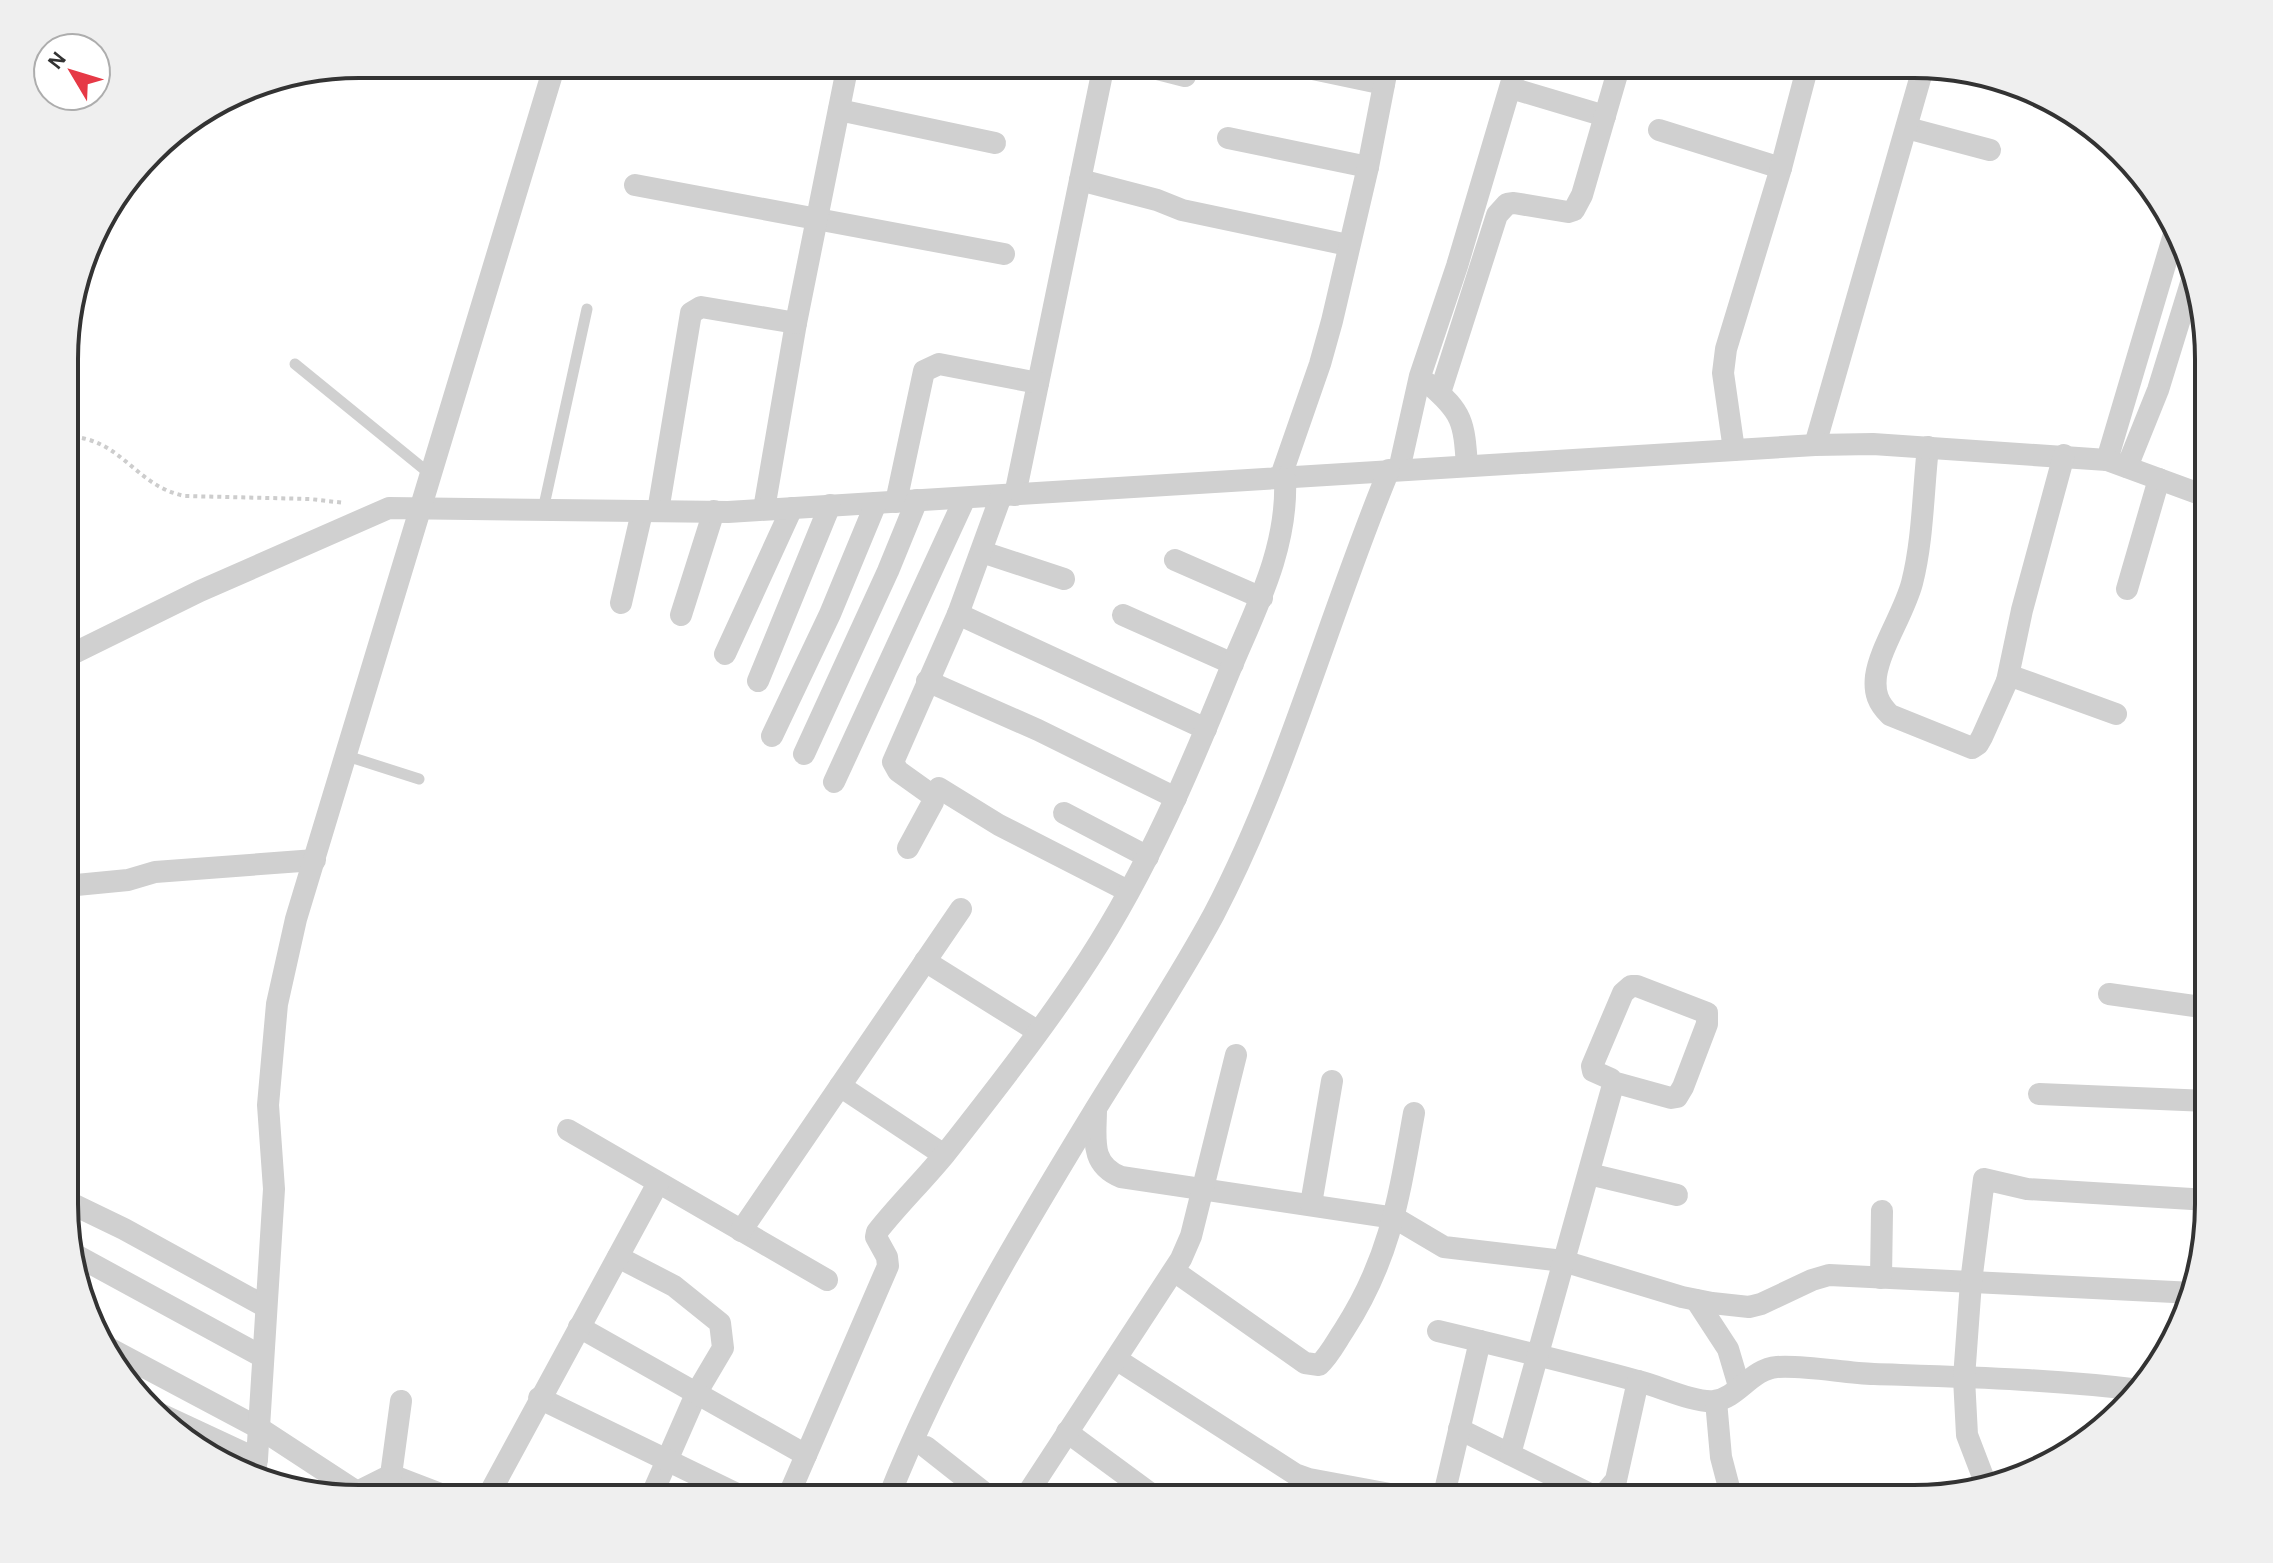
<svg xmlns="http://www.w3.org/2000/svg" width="2273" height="1563" font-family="'Alegreya Sans',sans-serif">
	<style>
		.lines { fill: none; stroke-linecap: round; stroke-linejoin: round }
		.path { stroke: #cdcdcd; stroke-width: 4; stroke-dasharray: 4 4; stroke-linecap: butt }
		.lane { stroke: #d0d0d0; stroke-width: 11 }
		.street { stroke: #d0d0d0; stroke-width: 22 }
		.rim { fill: none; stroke: #333; stroke-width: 4 }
	</style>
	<rect width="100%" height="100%" fill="#fff"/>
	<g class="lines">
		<path class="path" d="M66 436C123 438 134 486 185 496L310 499 345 503"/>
		<g class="lane">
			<path d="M295 364 430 474"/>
			<path d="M543 510 587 309"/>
			<path d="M347 756 419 779"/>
		</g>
		<g class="street">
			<path d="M1138 64 1185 76"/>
			<path d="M1289 64 1384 84"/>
			<path d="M1511 88 1605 116"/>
			<path d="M839 110 995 143"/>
			<path d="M1907 128 1990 150"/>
			<path d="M1659 130 1781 168"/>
			<path d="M1228 138 1368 167"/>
			<path d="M1080 180 1157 200 1182 210 1348 245"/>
			<path d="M635 185 1004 254"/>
			<path d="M1429 384C1463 413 1464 422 1467 466"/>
			<path d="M1440 393 1497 215 1507 204 1514 203 1568 212 1574 210 1582 195 1620 64"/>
			<path d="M1815 445 1924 65"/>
			<path d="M1928 447C1923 492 1923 540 1912 583 1904 613 1880 648 1876 676 1874 693 1878 703 1890 715L1972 748 1978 744 1982 737 2007 681 2014 677 2116 714"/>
			<path d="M1734 450 1723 373 1726 349 1781 168 1808 65"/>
			<path d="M2107 460 2175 231"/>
			<path d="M2127 467 2158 390 2191 283"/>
			<path d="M1399 470 1420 376 1457 266 1517 64"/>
			<path d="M1280 479 1320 364 1332 321 1368 167 1388 64"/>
			<path d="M1015 495 1104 64"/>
			<path d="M896 502 924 371 939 364 1038 383"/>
			<path d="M764 509 796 323 848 64"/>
			<path d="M658 511 691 313 701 307 796 323"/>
			<path d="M982 552 1064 579"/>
			<path d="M1175 560 1262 598"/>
			<path d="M2127 589 2159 479"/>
			<path d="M621 603 642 512"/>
			<path d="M958 614 1206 729"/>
			<path d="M681 615 714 511"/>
			<path d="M1123 615 1233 664"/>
			<path d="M725 654 792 508"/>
			<path d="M66 657 200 591 389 508 728 512 1815 445 1873 444 2107 460 2208 497"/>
			<path d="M758 681 830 505"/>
			<path d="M927 681 1038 730 1176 798"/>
			<path d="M2007 681 2022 610 2064 455"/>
			<path d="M772 736 830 614 876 503"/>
			<path d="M804 754 888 571 917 500"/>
			<path d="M834 782 965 498"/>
			<path d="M939 788 999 825 1128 891"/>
			<path d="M1064 813 1148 857"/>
			<path d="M908 848 933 802V796L898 771 893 762 958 614 1001 496"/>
			<path d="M66 886 128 880 155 872 315 860"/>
			<path d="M925 961 1037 1031"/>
			<path d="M2109 994 2208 1008"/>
			<path d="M840 1086 944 1155"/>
			<path d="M2039 1094 2208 1101"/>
			<path d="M1096 1109C1096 1138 1089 1164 1121 1177L1395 1218 1444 1247 1563 1261 1682 1297 1712 1303 1749 1307 1761 1304 1812 1280 1829 1275 2194 1293"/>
			<path d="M568 1130 827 1280"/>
			<path d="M1589 1174 1677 1195"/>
			<path d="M66 1201 124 1229 266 1307"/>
			<path d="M1311 1204 1332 1081"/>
			<path d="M741 1231 961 909"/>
			<path d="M70 1252 263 1357"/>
			<path d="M618 1257 674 1286 720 1323 723 1348 697 1392 650 1499"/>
			<path d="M1174 1271 1305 1363 1319 1365C1329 1356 1336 1342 1344 1330 1391 1257 1399 1196 1414 1113"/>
			<path d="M1881 1278 1882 1211"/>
			<path d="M1696 1300 1728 1349 1739 1386"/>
			<path d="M579 1327 806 1455"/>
			<path d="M1438 1331C1505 1347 1572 1363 1638 1381 1659 1386 1694 1403 1714 1401 1738 1398 1751 1369 1777 1367 1806 1365 1844 1373 1874 1374 1963 1377 2052 1379 2140 1390"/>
			<path d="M101 1344 259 1428 357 1492 360 1498"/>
			<path d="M1116 1359 1295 1474 1309 1479 1417 1499"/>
			<path d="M539 1398 747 1499"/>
			<path d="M1716 1401 1721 1457 1732 1499"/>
			<path d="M158 1413 257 1459"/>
			<path d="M1459 1429 1600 1499"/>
			<path d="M1067 1432 1158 1499"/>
			<path d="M926 1447 992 1499"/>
			<path d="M1510 1454 1613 1085 1611 1079 1593 1071 1592 1066 1623 993 1631 986H1637L1707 1013V1024L1683 1087 1677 1097 1671 1098 1613 1082"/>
			<path d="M391 1475 451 1498"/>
			<path d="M254 1478 257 1459 274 1189 268 1105 277 1004 296 919 555 64"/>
			<path d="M1985 1482 1967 1435 1964 1378 1971 1282 1984 1179 2027 1189 2208 1200"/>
			<path d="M357 1492 391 1475 401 1401"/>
			<path d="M487 1498 658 1183"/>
			<path d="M787 1499 888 1266 887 1257 876 1237 877 1232C898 1205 923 1181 945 1154 993 1093 1047 1024 1089 959 1148 868 1190 769 1230 670 1256 608 1288 548 1285 479"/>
			<path d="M888 1499C943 1360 1021 1231 1098 1105 1137 1042 1179 979 1214 914 1288 772 1328 617 1389 470"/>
			<path d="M1024 1499 1181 1259 1191 1236 1236 1055"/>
			<path d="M1443 1499 1480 1341"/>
			<path d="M1600 1499 1616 1480 1638 1381"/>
		</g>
	</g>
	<path d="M0 0H2273V1563H0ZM359 78H1914A281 281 0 0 1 2195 359V1204A281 281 0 0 1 1914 1485H359A281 281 0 0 1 78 1204V359A281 281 0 0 1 359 78Z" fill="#efefef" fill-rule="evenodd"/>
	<path class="rim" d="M359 78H1914A281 281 0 0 1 2195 359V1204A281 281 0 0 1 1914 1485H359A281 281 0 0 1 78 1204V359A281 281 0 0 1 359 78Z"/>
	<g transform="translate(72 72) rotate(308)"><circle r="38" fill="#ffffff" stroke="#adadad" stroke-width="2"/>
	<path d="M0-6L14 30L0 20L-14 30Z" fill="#e63946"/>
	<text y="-12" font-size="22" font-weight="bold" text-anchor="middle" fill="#333333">N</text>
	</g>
</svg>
